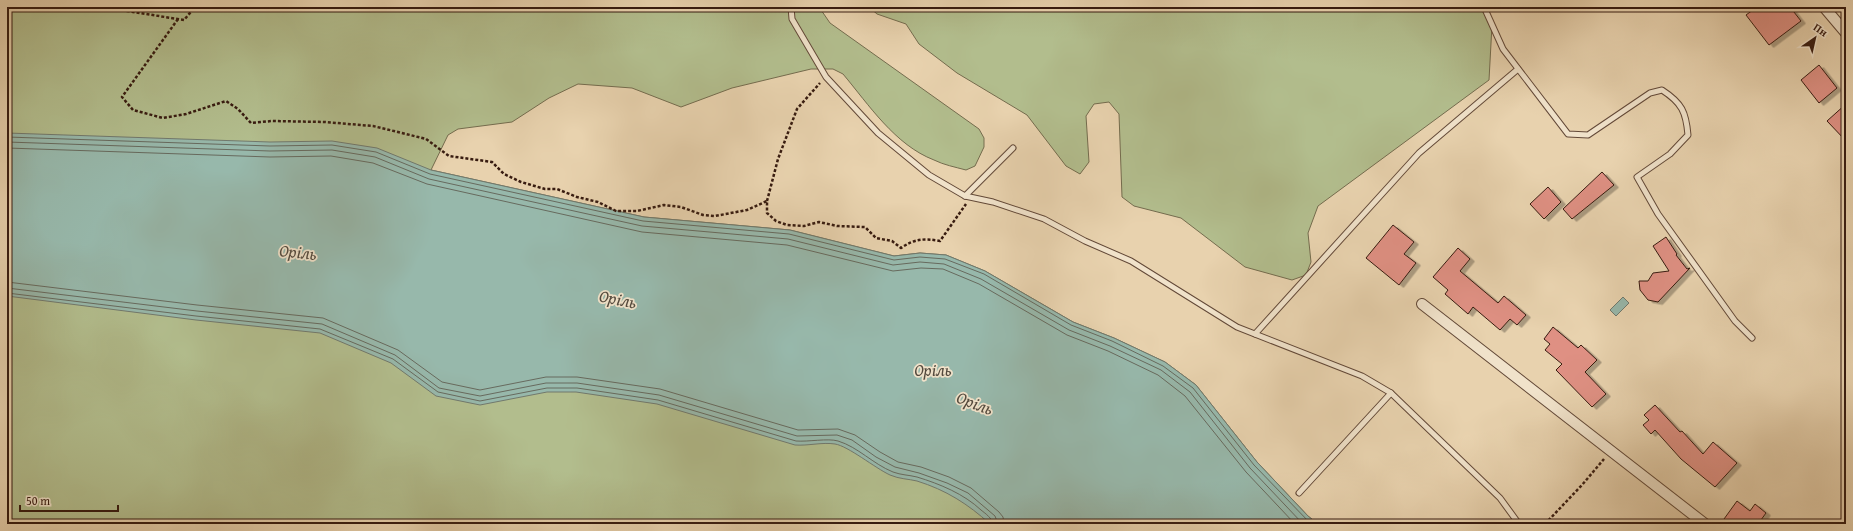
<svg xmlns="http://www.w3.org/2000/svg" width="1853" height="531" font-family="'Gentium Book Plus',serif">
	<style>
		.green { fill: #b2bd8d; stroke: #746c4e }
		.water { fill: #97b8ab; stroke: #71796d }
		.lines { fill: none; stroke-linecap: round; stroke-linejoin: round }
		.shore { stroke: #676a5e; stroke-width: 1 }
		.building { fill: #df9083; stroke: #371b10; filter: url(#shadow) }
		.service-casing { stroke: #634938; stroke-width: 7 }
		.minor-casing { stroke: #634938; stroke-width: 12 }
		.path { stroke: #371b10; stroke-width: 2.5; stroke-dasharray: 3 2; stroke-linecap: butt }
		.service { stroke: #f0e2ca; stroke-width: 5 }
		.minor { stroke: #f0e2ca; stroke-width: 10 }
		.labels { text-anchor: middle; stroke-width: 3.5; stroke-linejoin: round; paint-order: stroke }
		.water-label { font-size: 17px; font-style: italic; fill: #544a3e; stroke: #f0e2ca }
	</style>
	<defs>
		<filter id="shadow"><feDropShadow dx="4.5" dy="2.5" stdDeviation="0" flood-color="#0004"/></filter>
	</defs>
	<rect width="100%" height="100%" fill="#e8d2ae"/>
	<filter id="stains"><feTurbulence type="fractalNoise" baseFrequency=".005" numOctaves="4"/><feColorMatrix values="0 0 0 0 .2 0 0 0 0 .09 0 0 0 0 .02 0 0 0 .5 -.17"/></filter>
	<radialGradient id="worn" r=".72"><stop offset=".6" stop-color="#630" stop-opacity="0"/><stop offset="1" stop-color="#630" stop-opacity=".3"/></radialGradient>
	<g class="green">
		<path d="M7 7H819L830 23 979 129 984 138V147L975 166 966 170C955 167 944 165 934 160 895 145 869 105 843 74L833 69H811L732 88 681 107 632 88 578 84 549 98 512 122 458 129 448 135 431 170 644 217 790 230 894 256 920 253 946 255 985 271 1073 322 1114 338 1165 362 1196 385 1257 462 1308 516 1318 524H7Z"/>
		<path d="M869 7H1482L1492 25 1489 80 1318 206 1308 233 1311 262 1306 275 1292 280 1245 267 1181 218 1134 206 1122 197 1119 114 1109 102 1094 104 1086 116 1089 162 1080 174 1066 166 1027 115 957 73 919 44 906 24 877 14Z"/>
	</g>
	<g class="water">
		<path d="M7 133 270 142 332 141 377 148 431 170 644 217 790 230 894 256 920 253 946 255 985 271 1073 322 1114 338 1165 362 1196 385 1257 462 1308 516 1318 524H990C968 504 946 490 917 481 909 479 899 479 890 475 875 468 848 446 835 444 822 442 808 446 795 445L657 404 576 392H547L480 405 436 396 391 363 320 333 196 320 7 296Z"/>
		<path d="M1623 297 1629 303 1616 316 1610 310Z"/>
	</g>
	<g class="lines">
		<g class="shore">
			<path d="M7 137 270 146 332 145 376 152 430 174 643 221 789 234 894 260 920 257 945 259 984 274 1071 325 1112 341 1163 366 1193 388 1254 465 1311 524"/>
			<path d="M7 142 270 151 332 150 375 157 429 179 642 226 788 239 893 265 920 262 944 264 981 279 1069 330 1110 346 1161 370 1190 392 1250 468 1303 524"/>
			<path d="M7 148 270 157 331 156 373 163 427 184 642 232 787 245 893 271 921 268 943 269 979 284 1067 335 1108 351 1158 375 1185 396 1246 472 1295 524"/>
			<path d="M7 282 197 305 323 318 398 350 442 382 480 390 546 377H577L660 389 798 430 838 429 855 435 880 452 898 462 921 467 949 477 971 488 999 512 1003 517 1004 524"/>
			<path d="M7 288 197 311 322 324 395 355 439 388 480 396 546 383H577L659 395 797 436 837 435 852 440 876 457 895 467 919 473 947 483 968 493 995 516 998 524"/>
			<path d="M7 293 196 316 320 329 393 359 438 392 480 401 547 388H577L658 400 796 441C808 442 828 438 838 441 858 447 873 464 893 472 901 475 909 475 917 477 940 484 964 494 981 510 986 514 992 518 993 524"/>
		</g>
	</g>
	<g class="building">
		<path d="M1757 7H1790L1801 21 1769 45 1746 15Z"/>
		<path d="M1819 65 1837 88 1819 103 1801 80Z"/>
		<path d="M1846 104V141L1827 121Z"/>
		<path d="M1602 172 1614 185 1572 219 1563 209Z"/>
		<path d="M1548 187 1561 202 1544 219 1530 204Z"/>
		<path d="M1393 225 1414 242 1404 254 1416 263 1399 285 1366 258Z"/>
		<path d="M1666 237 1677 254 1676 255 1687 269 1690 268 1658 302 1648 300 1640 290 1639 281H1648L1653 273 1669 271 1653 246Z"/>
		<path d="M1458 248 1470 259 1460 271 1498 303 1504 296 1526 315 1517 325 1510 319 1500 330 1473 307 1468 314 1445 294 1448 290 1433 277Z"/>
		<path d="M1553 327 1578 348 1581 345 1597 360 1585 372 1606 394 1592 407 1556 370 1562 364 1545 350 1550 344 1544 339Z"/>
		<path d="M1655 405 1680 432 1682 431 1703 454 1713 442 1737 463 1715 487 1681 459 1655 430 1651 434 1643 425 1649 420 1644 415Z"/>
		<path d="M1737 501 1750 511 1755 504 1766 513 1758 524H1730L1724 519Z"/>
	</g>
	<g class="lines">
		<g class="service-casing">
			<g id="service">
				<path d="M791 7 792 19 826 77 878 133 929 175 965 196 993 202 1044 219 1085 241 1131 261 1237 327 1362 376 1391 393 1500 498 1519 524"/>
				<path d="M1484 7 1503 49 1568 134 1588 135 1650 93 1662 90C1682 103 1686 112 1688 135L1670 154 1637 177 1658 214 1735 321 1752 338"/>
				<path d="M965 196 1013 148"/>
				<path d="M1255 334 1419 153 1518 69"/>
				<path d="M1299 493 1391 393"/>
			</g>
		</g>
		<g class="minor-casing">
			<g id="minor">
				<path d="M1824 7 1846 33"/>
				<path d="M1422 304 1705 524"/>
			</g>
		</g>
		<g class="path">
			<path d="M102 7 184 20 195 7"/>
			<path d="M178 19 122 97 133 110 163 118 186 114 226 101 238 109 251 123 272 121 325 122 373 126 402 133 426 139 449 156 492 162 504 174 521 182 545 189H557L577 197 598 202 616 211H637L664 205 681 207 703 215 715 216 747 210 767 201V213L776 221 787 225 804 226 819 222 837 226 865 227 876 238 892 241 901 248C914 239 924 238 940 241L966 204"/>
			<path d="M767 201 778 159 797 109 820 83"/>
			<path d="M1545 524 1582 485 1604 459"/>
		</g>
		<use href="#service" class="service"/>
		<use href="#minor" class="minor"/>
	</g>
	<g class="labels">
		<g class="water-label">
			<text transform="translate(298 252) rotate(6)" y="6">Оріль</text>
			<text transform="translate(618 299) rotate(11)" y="6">Оріль</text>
			<text x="933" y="376">Орiль</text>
			<text transform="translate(975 403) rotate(21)" y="6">Оріль</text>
		</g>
	</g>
	<rect width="1853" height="531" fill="none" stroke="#e8d2ae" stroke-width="24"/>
	<rect x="8" y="8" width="1837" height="515" fill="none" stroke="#371b10" stroke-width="2"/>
	<rect x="12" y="12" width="1829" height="507" fill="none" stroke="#371b10"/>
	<g transform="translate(1815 38) rotate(34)" stroke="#f0e2ca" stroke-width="3" paint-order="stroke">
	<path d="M0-3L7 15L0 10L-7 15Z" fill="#371b10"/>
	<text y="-6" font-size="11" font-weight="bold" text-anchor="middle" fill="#371b10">Пн</text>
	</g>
	<path d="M20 505v6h98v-6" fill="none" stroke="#371b10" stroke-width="2"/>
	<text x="26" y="505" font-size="12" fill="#371b10" stroke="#f0e2ca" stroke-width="3" paint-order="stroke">50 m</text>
	<rect width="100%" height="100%" filter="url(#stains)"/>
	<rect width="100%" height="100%" fill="url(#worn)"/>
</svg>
